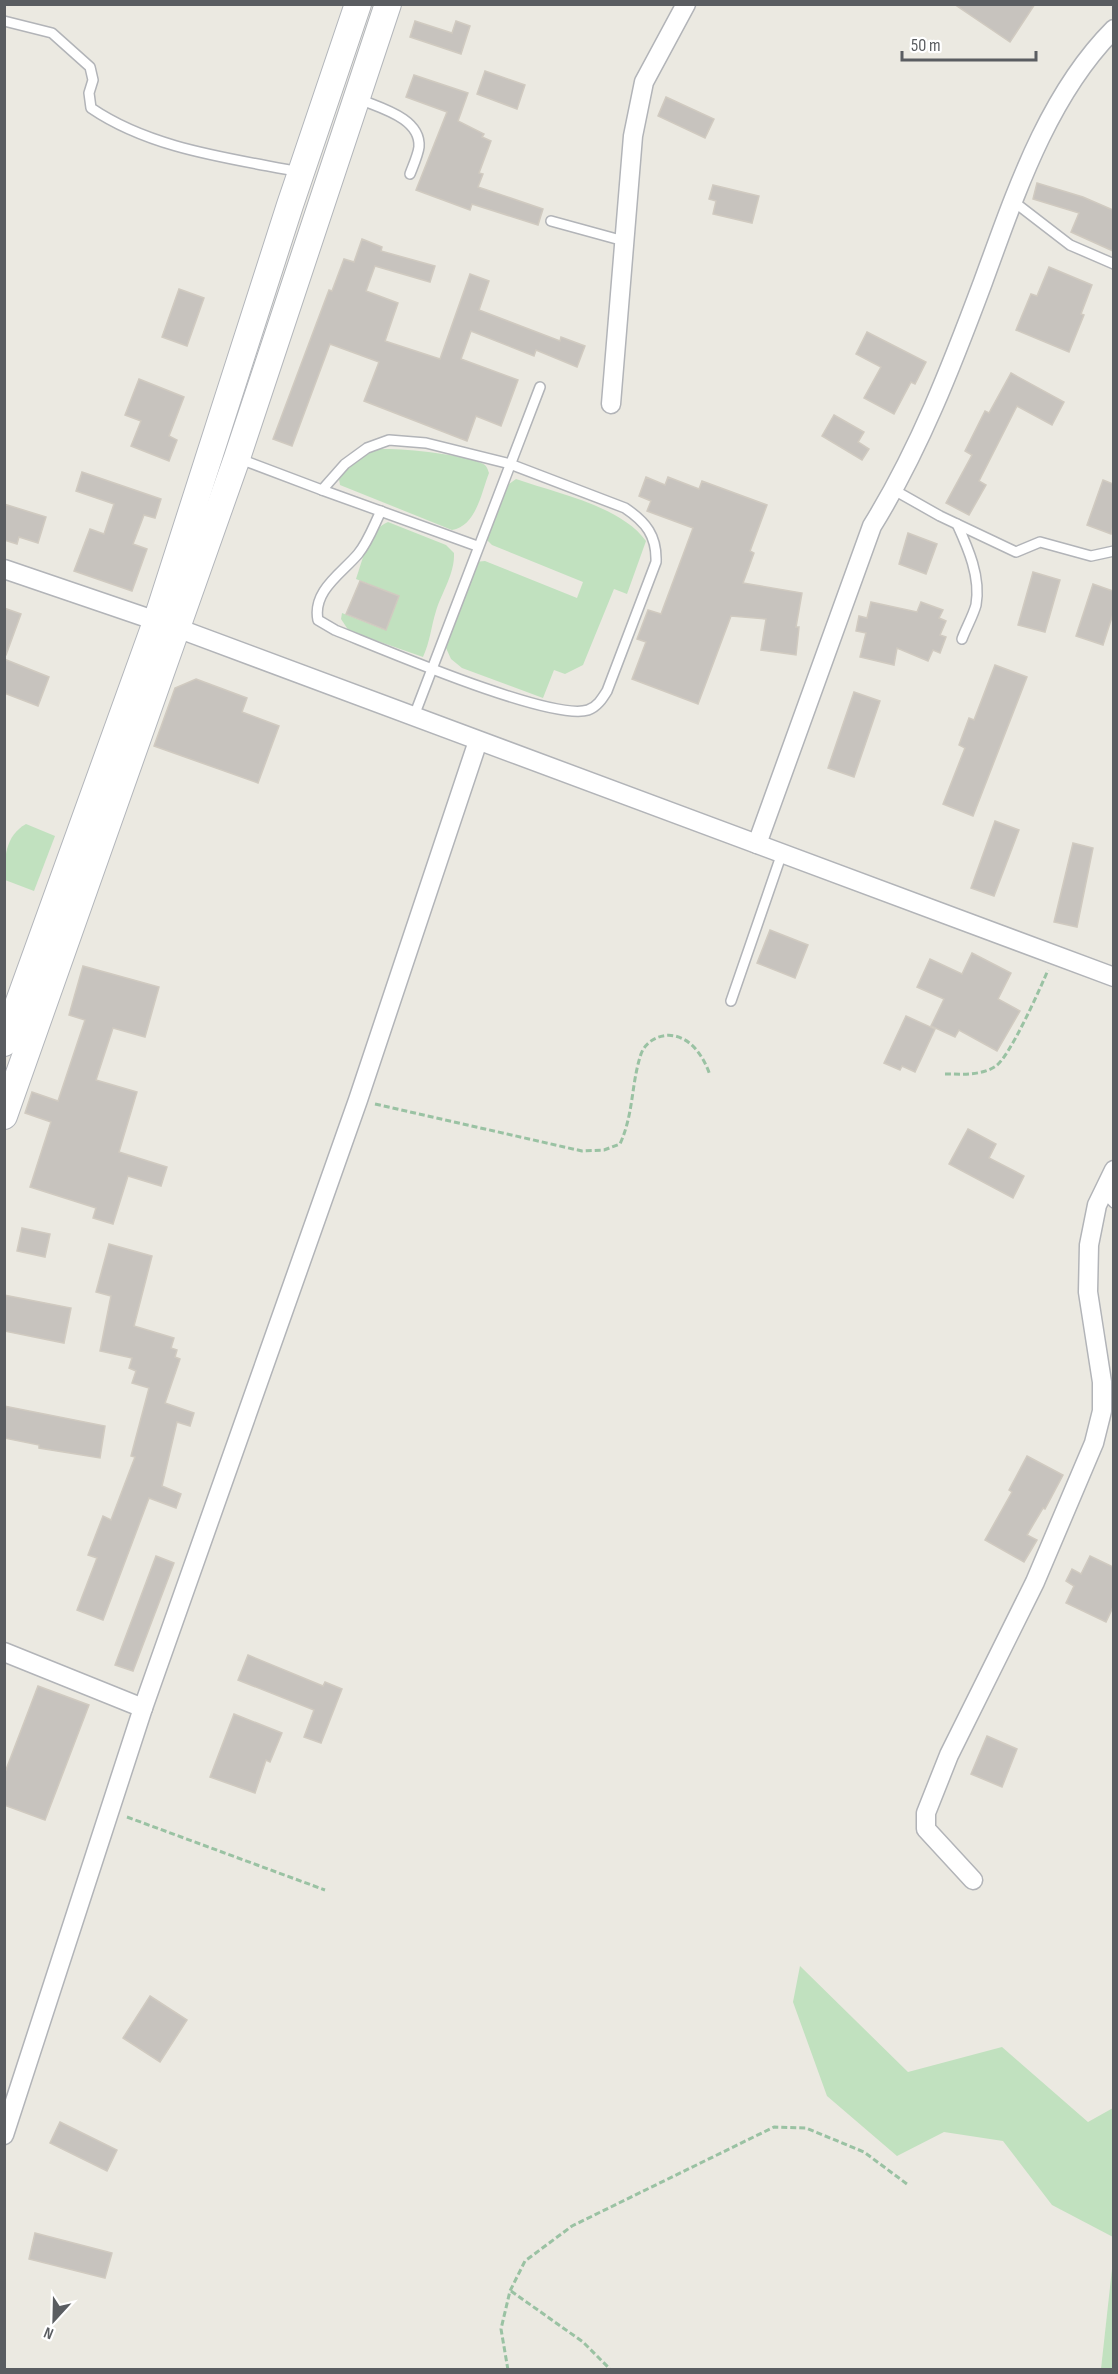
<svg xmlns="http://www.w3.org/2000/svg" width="1118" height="2374" font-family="'Sofia Sans Condensed',sans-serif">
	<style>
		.green { fill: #c1e1bf }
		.building { fill: #c7c3be; stroke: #d0cac0; stroke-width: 1.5 }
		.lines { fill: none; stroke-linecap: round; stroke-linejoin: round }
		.lane-casing { stroke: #b2b4b8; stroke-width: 12 }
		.street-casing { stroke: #b2b4b8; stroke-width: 21 }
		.secondary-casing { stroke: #b3b6bb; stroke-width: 28 }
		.path { stroke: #9ac2a3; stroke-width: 3; stroke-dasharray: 6 3; stroke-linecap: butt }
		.lane { stroke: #fff; stroke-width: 9 }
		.street { stroke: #fff; stroke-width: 18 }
		.secondary { stroke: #fff; stroke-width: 26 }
	</style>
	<rect width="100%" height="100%" fill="#ebe9e1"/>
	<g class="green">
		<path d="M379 449C401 448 462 454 481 463 487 465 487 468 489 473 481 494 476 526 452 530L340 485 339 479C348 466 364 454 379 449Z"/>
		<path d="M516 479C556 493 621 506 646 541L627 594 614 589 583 665 565 674 554 670 543 698 462 668 451 659 446 648 475 562 485 561 577 598 583 582 492 545 485 538 509 484Z"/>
		<path d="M388 522 446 545 454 553C455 573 442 592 436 611 431 627 430 642 423 657L349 631 341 619 342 613 385 630 399 596 356 579C363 560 368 530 388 522Z"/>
		<path d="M26 824 55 836 34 891 5 880C4 858 5 836 26 824Z"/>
		<path d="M800 1966 908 2072 1002 2047 1088 2122 1113 2108V2237L1052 2205 1003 2141 944 2132 897 2156 827 2096 793 2002Z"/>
		<path d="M1113 2260V2369H1101Z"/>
	</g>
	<g class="building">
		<path d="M954 4H1035L1010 42Z"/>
		<path d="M415 21 452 33 456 21 470 26 461 54 410 37Z"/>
		<path d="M485 71 525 85 517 109 477 94Z"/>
		<path d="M414 75 468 93 458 121 484 134 482 137 491 141 479 173 483 174 478 187 543 209 538 225 472 204 470 210 416 190 447 112 406 97Z"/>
		<path d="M666 97 714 119 705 138 658 116Z"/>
		<path d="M1037 183 1083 197 1113 210V251L1071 232 1079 213 1033 199Z"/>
		<path d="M713 185 759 196 752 223 713 214 716 201 709 199Z"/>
		<path d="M362 239 382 247 381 251 435 266 430 282 375 266 366 291 398 303 385 341 440 359 470 274 489 281 479 310 560 341 561 337 585 346 577 367 536 350 534 356 471 331 461 359 518 380 501 426 476 416 467 441 364 401 379 362 330 344 292 446 273 439 329 290 332 291 344 259 354 262Z"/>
		<path d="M1049 267 1092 285 1081 314 1084 315 1069 352 1016 330 1031 294 1037 296Z"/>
		<path d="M179 289 204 298 187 346 162 337Z"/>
		<path d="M867 332 926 362 915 384 911 382 894 414 864 398 881 367 856 354Z"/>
		<path d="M1011 373 1064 402 1052 425 1017 406 979 481 986 485 969 515 946 503 972 455 965 451 985 411 989 413Z"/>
		<path d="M139 379 184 397 169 436 177 440 169 461 131 446 141 421 125 415Z"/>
		<path d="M834 415 864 432 858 442 869 449 862 460 822 436Z"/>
		<path d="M82 472 161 499 155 518 144 515 133 544 147 549 132 591 74 571 90 529 104 534 114 504 76 491Z"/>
		<path d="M646 477 665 485 668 477 699 489 702 481 767 505 750 551 754 553 743 583 802 593 796 627H799L796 655 761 650 766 619 731 616 698 704 632 679 646 642 637 639 648 610 661 614 693 528 647 511 651 501 639 496Z"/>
		<path d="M1103 480 1113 484V526L1111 534 1087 525Z"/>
		<path d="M4 504 46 517 38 543 19 537 17 544 4 540Z"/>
		<path d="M908 533 937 544 926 574 899 564Z"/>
		<path d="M1033 572 1060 580 1045 632 1018 625Z"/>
		<path d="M360 581 399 596 386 630 346 614Z"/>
		<path d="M1093 584 1113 591V614L1103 645 1076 636Z"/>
		<path d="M871 602 917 612 921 602 943 610 939 618 946 621 940 635 946 637 940 653 933 650 928 661 897 648 894 665 860 657 866 633 856 631 859 616 867 618Z"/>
		<path d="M4 608 21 614 6 655H4Z"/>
		<path d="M4 659 49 677 38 706 4 693Z"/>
		<path d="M995 665 1027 677 973 816 943 804 965 748 959 745 969 718 974 720Z"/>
		<path d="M196 679 247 698 242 712 279 726 258 783 154 746 175 688Z"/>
		<path d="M854 692 880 701 854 777 828 768Z"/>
		<path d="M995 821 1019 830 994 896 971 888Z"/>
		<path d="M1073 843 1093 848 1077 927 1054 922Z"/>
		<path d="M770 930 808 945 795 978 757 963Z"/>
		<path d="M972 953 1011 973 998 999 1020 1011 997 1051 959 1030 955 1037 931 1026 944 999 917 987 930 959 962 974Z"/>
		<path d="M83 966 159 987 145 1037 113 1028 96 1080 137 1092 119 1152 167 1167 161 1186 128 1176 113 1224 93 1218 96 1208 30 1187 51 1122 25 1113 32 1092 58 1101 85 1020 69 1015Z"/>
		<path d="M906 1016 935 1029 915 1072 902 1066 900 1070 884 1063Z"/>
		<path d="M968 1129 996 1144 989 1158 1024 1176 1013 1198 949 1164Z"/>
		<path d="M22 1228 50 1234 45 1257 17 1251Z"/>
		<path d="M109 1244 152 1256 134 1326 174 1338 171 1348 177 1350 175 1357 180 1359 165 1403 194 1413 190 1426 177 1422 162 1486 181 1494 176 1508 149 1498 103 1620 77 1610 97 1558 88 1555 103 1516 111 1520 135 1457 131 1456 149 1388 132 1383 136 1371 129 1368 132 1358 100 1351 111 1296 96 1292Z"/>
		<path d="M4 1295 71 1308 64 1343 4 1331Z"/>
		<path d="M4 1406 105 1426 100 1458 39 1448V1445L4 1438Z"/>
		<path d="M1027 1456 1063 1475 1045 1509 1043 1508 1027 1535 1037 1540 1024 1562 985 1540 1012 1492 1009 1490Z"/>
		<path d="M156 1556 174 1563 133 1671 115 1665Z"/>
		<path d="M1090 1556 1113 1567V1607L1106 1622 1066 1603 1074 1586 1066 1581 1072 1569 1081 1574Z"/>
		<path d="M248 1655 323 1686 325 1682 342 1689 321 1743 304 1737 314 1710 238 1680Z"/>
		<path d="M38 1686 89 1705 45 1820 4 1805V1775Z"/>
		<path d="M234 1714 282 1733 270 1762 266 1760 255 1793 210 1777Z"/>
		<path d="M987 1736 1017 1749 1002 1787 971 1774Z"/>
		<path d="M150 1996 187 2020 160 2062 123 2038Z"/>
		<path d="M60 2122 117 2150 107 2171 50 2143Z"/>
		<path d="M35 2233 112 2253 105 2278 29 2259Z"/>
	</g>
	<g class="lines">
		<g class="lane-casing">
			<g id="lane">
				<path d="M4 21 52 33 90 67 93 80 89 93 91 108C151 149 229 158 300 172"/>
				<path d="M359 99C380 108 421 118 419 147 418 155 413 166 410 174"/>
				<path d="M1013 201 1070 245 1114 264"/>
				<path d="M551 221 624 241"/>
				<path d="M240 459 322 490 345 464 367 448 389 440 426 443 510 464 625 508C646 522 657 536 656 562L607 691C602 699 597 707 588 710 551 722 378 647 335 630L318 620C312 591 342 573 358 554 368 542 374 525 381 511"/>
				<path d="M322 490 477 546"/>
				<path d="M894 490 940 516 1016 552 1040 542 1091 556 1114 551"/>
				<path d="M957 524C968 548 981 577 976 605 973 616 966 628 962 639"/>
				<path d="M414 716 540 387"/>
				<path d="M731 1001 782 853"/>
				<path d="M1102 1191 1114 1203"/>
			</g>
		</g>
		<g class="street-casing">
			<g id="street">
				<path d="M611 404 633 136 644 82 686 4"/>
				<path d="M4 569 177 628 1114 977"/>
				<path d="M757 844 872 526C919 450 952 365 983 282 1015 195 1047 96 1114 29"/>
				<path d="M4 1652 143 1708"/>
				<path d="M973 1880 926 1829V1813L949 1755 1035 1582 1094 1443 1102 1411V1382L1088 1292 1089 1245 1097 1205 1114 1170"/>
				<path d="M4 2135 143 1708 358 1100 478 741"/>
			</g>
		</g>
		<g class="secondary-casing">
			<g id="secondary">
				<path d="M4 1043 156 622 290 205 358 4"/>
				<path d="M4 1116 237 458 388 4"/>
			</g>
		</g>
		<g class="path">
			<path d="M945 1074C962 1074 981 1076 996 1066 1010 1056 1040 989 1048 970"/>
			<path d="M375 1104 582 1151 604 1150 620 1144C634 1113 631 1084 641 1054 646 1040 662 1033 675 1036 693 1040 704 1058 710 1075"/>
			<path d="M127 1817 325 1890"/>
			<path d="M511 2291 583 2342 611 2370"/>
			<path d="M508 2370 501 2329 510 2291 525 2261 572 2226 774 2127 806 2128 864 2152 907 2184"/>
		</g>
		<use href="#lane" class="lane"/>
		<use href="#street" class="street"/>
		<use href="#secondary" class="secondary"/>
	</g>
	<rect width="1118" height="2374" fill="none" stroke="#5a5d61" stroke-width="12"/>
	<g transform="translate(54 2320) rotate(202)" stroke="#ffffff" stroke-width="4.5" paint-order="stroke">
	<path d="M0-4.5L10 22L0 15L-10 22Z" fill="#5a5d61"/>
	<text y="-9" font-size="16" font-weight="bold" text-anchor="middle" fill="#5a5d61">N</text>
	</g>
	<path d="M902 51v9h134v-9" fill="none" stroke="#5a5d61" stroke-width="3"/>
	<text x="911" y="51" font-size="18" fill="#5a5d61" stroke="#ffffff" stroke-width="4.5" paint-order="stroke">50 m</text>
</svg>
